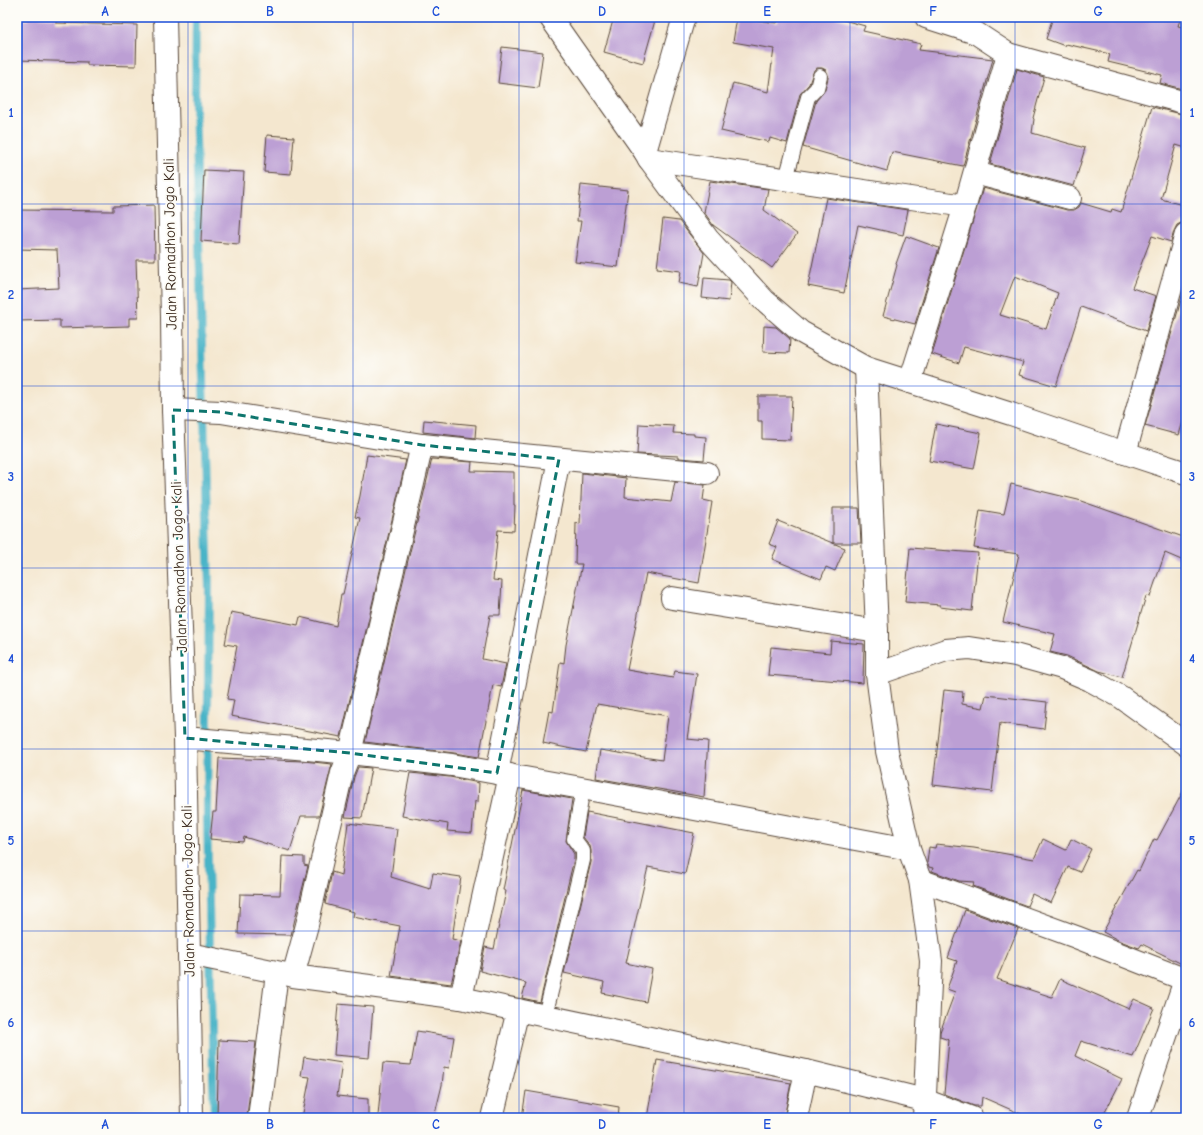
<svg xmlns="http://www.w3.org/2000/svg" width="1203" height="1135" font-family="'Comic Neue',sans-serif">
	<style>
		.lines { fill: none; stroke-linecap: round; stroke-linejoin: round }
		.stream { stroke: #4ab4c7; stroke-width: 8 }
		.building { fill: #bc9fd4; fill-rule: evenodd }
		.lane-casing { stroke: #574639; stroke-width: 16 }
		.street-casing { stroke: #574639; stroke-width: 24 }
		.lane { stroke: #fff; stroke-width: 14 }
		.street { stroke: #fff; stroke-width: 22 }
		.marked { fill: none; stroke: #0f766e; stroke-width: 3; stroke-dasharray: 8 5; stroke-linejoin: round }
		.grid { fill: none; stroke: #1d4ed8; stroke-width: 1; stroke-opacity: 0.55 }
		.labels { text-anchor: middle; stroke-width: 4; stroke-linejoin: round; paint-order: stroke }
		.street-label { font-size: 15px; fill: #3b2a1e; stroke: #fdfcf7 }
		.neatline { fill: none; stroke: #1d4ed8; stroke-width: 1.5 }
		.grid-label { font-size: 13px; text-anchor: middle; font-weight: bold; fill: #1d4ed8 }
	</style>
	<rect width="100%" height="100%" fill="#fdfcf7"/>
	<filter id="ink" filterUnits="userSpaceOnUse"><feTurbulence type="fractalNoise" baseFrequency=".025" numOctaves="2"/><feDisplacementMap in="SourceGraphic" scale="8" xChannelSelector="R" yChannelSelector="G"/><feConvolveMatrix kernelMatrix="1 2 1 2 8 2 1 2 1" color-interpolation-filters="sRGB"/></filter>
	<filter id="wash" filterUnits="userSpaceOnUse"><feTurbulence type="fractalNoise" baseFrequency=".012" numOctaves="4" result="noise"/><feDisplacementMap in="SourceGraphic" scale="16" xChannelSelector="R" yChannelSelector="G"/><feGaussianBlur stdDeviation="0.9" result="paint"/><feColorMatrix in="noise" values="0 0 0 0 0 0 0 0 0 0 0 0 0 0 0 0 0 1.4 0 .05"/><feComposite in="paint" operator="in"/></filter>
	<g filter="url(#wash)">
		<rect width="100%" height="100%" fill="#f4e7cf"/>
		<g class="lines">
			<path class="stream" d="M196 17 195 103 209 588 207 817 214 1118"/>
		</g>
		<g id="blocks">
			<g class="building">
				<path d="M29 17 56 18V23L137 25 136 66 87 65V62L17 60V20H29Z"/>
				<path d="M614 17H656L643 63 604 52Z"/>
				<path d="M737 17 777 23 779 17H833L865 26 863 31 921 44 919 50 993 59 963 166 892 152 887 171 803 147 816 101 825 90 828 78V74L826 70 822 68H817L814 70 809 84 800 94 787 143 770 138 769 142 721 131 733 83 768 92 774 49 733 42Z"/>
				<path d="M1053 17H1181L1178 26 1186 28V90L1160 83 1162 75 1108 62 1110 54 1066 44 1065 46 1046 39Z"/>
				<path d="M502 47 543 52 538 88 498 83Z"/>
				<path d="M1017 69 1044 77 1033 118 1034 119 1032 133 1085 148 1074 186 990 164Z"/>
				<path d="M1152 107 1186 115V148L1176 145 1161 199 1186 206V222H1183L1177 225 1174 231 1171 242 1152 236 1132 288 1156 296 1146 331 1081 307 1056 386 1019 375 1023 362 964 347 959 363 932 354 983 188 1067 210H1074L1079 207 1081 203 1111 212 1112 209 1121 212ZM1015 276 1058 293 1046 329 1000 315Z"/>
				<path d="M267 135 294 137 291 174 264 172Z"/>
				<path d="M204 170 244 172 239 244 201 241Z"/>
				<path d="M710 181 768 189 764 210 797 234 772 268 713 225 704 212Z"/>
				<path d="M581 185 628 190 618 267 575 262 581 221H577Z"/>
				<path d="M826 198 908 210 903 235 858 225 844 293 808 286Z"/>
				<path d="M154 205 155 260H136L138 318H129V326L60 328V320L17 321V290L59 288 57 250 17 249V210L113 211V206Z"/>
				<path d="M663 219 679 221 704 253 698 287 679 283 681 271 657 268Z"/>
				<path d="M906 236 939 248 915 324 883 316 897 265 896 264Z"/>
				<path d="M704 278 729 280 731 282 729 301 702 298Z"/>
				<path d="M1185 286 1186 287V411L1179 435 1145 426Z"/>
				<path d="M764 326 776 327 790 339 789 353 763 352Z"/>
				<path d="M758 396H792L790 440 762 439V421H758Z"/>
				<path d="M424 420 476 425 475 438 423 432Z"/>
				<path d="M639 424 674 426 673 433 694 434V436L706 437 704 460 679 458V456L637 454Z"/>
				<path d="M936 424 981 433 974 469 929 461Z"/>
				<path d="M367 455 406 460 341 737 231 716 234 700 227 699 237 646 225 644 231 612 298 625 300 617 336 626 341 594H343L360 518 355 517 360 496Z"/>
				<path d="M432 459 472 462 471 471 514 472V505H515L514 531 498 530 493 580 502 581 500 615H490L482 659 506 664 501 687 493 685 479 757 454 753 365 742Z"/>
				<path d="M582 473 626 478 625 497 671 502 675 482 705 485 703 500 712 502 699 583 646 573 627 670 673 678 675 671 697 674 687 739 708 741 704 797 596 778 600 750 662 760 668 716 597 704 586 752 543 743 549 711 553 712 560 662 564 663 566 645 582 564H575L576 523 580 524Z"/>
				<path d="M1011 484 1078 500 1186 538V562L1165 553 1150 597 1146 596 1122 677 1099 671 1067 656 1050 652 1055 634 1003 622 1019 554 974 548 980 510 1004 514Z"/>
				<path d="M833 508H859L861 543H833Z"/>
				<path d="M778 521 845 548 835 571 826 567 821 579 772 559 777 547 769 544Z"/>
				<path d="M910 548 978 553 972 611 940 607V605L905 602Z"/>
				<path d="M831 641 864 644 863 683 768 675 771 647 830 653Z"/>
				<path d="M944 690 963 692 962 704 983 708 986 695 1047 702 1044 729 1000 723 992 792 933 785Z"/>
				<path d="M219 758 303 761 332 764 319 816H301L290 851 244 837 243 842 210 839 213 812H216Z"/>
				<path d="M358 767 371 768 362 818 345 817 354 777Z"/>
				<path d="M410 773 450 777 479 783 478 802 475 801 472 833 447 831 448 824 402 816Z"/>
				<path d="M1186 786V966L1142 944 1139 948 1120 941 1103 932 1137 870 1139 871 1154 839 1157 840Z"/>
				<path d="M523 790 572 799 566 841 574 854V859L540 1002 522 998 526 983 480 971 485 947 494 949 506 891 503 890Z"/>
				<path d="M587 812 694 833 685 874 648 867 626 963 652 969 646 1002 602 993 604 982 564 973 591 862V851L590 846 583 837Z"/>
				<path d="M348 823 397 829 391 877 430 889 433 873 461 877 452 939 461 941 451 984 391 976 400 926 353 917 354 912 325 904 332 872 341 875Z"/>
				<path d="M1043 839 1066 850 1071 839 1091 849 1080 872 1068 867 1051 903 1032 894 1027 906 973 886 974 882 959 881 932 871 933 868 929 867 927 863 929 847 935 848 936 844 974 848 1034 859Z"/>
				<path d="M282 856 304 857V865L308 866 291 935 238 934 240 894 280 895Z"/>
				<path d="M965 910 1018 929 997 979 1052 997 1060 979 1129 1009 1134 999 1154 1008 1133 1057 1081 1041 1075 1056 1122 1079 1102 1118H1030L982 1097 981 1106H974L944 1094 949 1040 940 1037V1032L955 992 947 989 957 961 948 958Z"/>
				<path d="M338 1004 373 1007 369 1058 334 1055Z"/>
				<path d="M417 1031 454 1037 449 1068 444 1067 442 1085 434 1118H400L378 1116 383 1063 411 1065Z"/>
				<path d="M219 1040 256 1042 247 1116 217 1115Z"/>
				<path d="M304 1057 342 1063 337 1096 368 1099V1118H302L310 1077 301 1076Z"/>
				<path d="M657 1060 791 1083 784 1118H647Z"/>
				<path d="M526 1091 619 1107 618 1118H522Z"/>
			</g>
		</g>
	</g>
	<g filter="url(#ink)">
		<use href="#blocks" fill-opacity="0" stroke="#574639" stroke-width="1"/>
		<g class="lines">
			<g class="lane-casing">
				<g id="lane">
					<path d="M786 179 808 97 817 88 820 76"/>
					<path d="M545 1016 583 860V851L574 839 583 788"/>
				</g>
			</g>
			<g class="street-casing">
				<g id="street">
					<path d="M165 17 172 317 173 410 185 738 192 1118"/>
					<path d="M550 17 645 152 649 159 708 239 764 300 801 332 866 368 1011 414 1125 453 1186 473"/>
					<path d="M926 17 976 33 1008 54 1186 103"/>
					<path d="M645 152 684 17"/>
					<path d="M649 159 965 206"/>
					<path d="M975 173 1070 198"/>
					<path d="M866 368 877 631V674L887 751 909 849 920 880 931 961 924 1118"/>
					<path d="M910 382 965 206 1008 54"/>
					<path d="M173 410 221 412 422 445 707 473"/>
					<path d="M422 445 350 753 342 773 307 925 293 976 461 998 806 1071 924 1100 972 1118"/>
					<path d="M1125 453 1186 234"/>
					<path d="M672 598 877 631"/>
					<path d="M877 674 946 650 969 648 1015 655 1062 668 1090 680 1121 697 1186 744"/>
					<path d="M185 738 350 753 452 765 598 791 909 849"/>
					<path d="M497 773 559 459"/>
					<path d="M920 880 1076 937 1186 980"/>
					<path d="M189 954 291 975"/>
					<path d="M461 998 510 775"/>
					<path d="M259 1118 277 973"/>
					<path d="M492 1118 518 1010"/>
					<path d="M796 1118 806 1071"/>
					<path d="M1138 1118 1185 980"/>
				</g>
			</g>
			<use href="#lane" class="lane"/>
			<use href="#street" class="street"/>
		</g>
	</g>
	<path class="marked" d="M173 410 221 412 422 445 559 459 497 773 350 753 185 738Z"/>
	<path class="grid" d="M188 17V1118M353 17V1118M519 17V1118M684 17V1118M850 17V1118M1015 17V1118M17 204H1186M17 386H1186M17 568H1186M17 749H1186M17 931H1186"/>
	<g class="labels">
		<g class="street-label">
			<text transform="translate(170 244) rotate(-91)" y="5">Jalan Romadhon Jogo Kali</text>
			<text transform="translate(179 567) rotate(-92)" y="5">Jalan Romadhon Jogo Kali</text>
			<text transform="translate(188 891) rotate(-91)" y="5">Jalan Romadhon Jogo Kali</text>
		</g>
	</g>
	<rect width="1203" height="1135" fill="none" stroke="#fdfcf7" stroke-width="44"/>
	<rect x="22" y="22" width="1159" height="1091" class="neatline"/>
	<g class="grid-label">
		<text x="105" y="16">A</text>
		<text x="270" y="16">B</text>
		<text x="436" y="16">C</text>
		<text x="602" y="16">D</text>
		<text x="767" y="16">E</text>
		<text x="933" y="16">F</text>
		<text x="1098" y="16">G</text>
		<text x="11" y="117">1</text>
		<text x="1192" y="117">1</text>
		<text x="11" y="299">2</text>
		<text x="1192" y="299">2</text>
		<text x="11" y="481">3</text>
		<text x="1192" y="481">3</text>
		<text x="11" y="663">4</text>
		<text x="1192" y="663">4</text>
		<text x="11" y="845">5</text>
		<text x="1192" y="845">5</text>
		<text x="11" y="1027">6</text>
		<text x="1192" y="1027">6</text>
		<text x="105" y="1129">A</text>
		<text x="270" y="1129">B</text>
		<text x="436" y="1129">C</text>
		<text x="602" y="1129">D</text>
		<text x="767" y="1129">E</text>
		<text x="933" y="1129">F</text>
		<text x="1098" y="1129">G</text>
	</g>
</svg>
